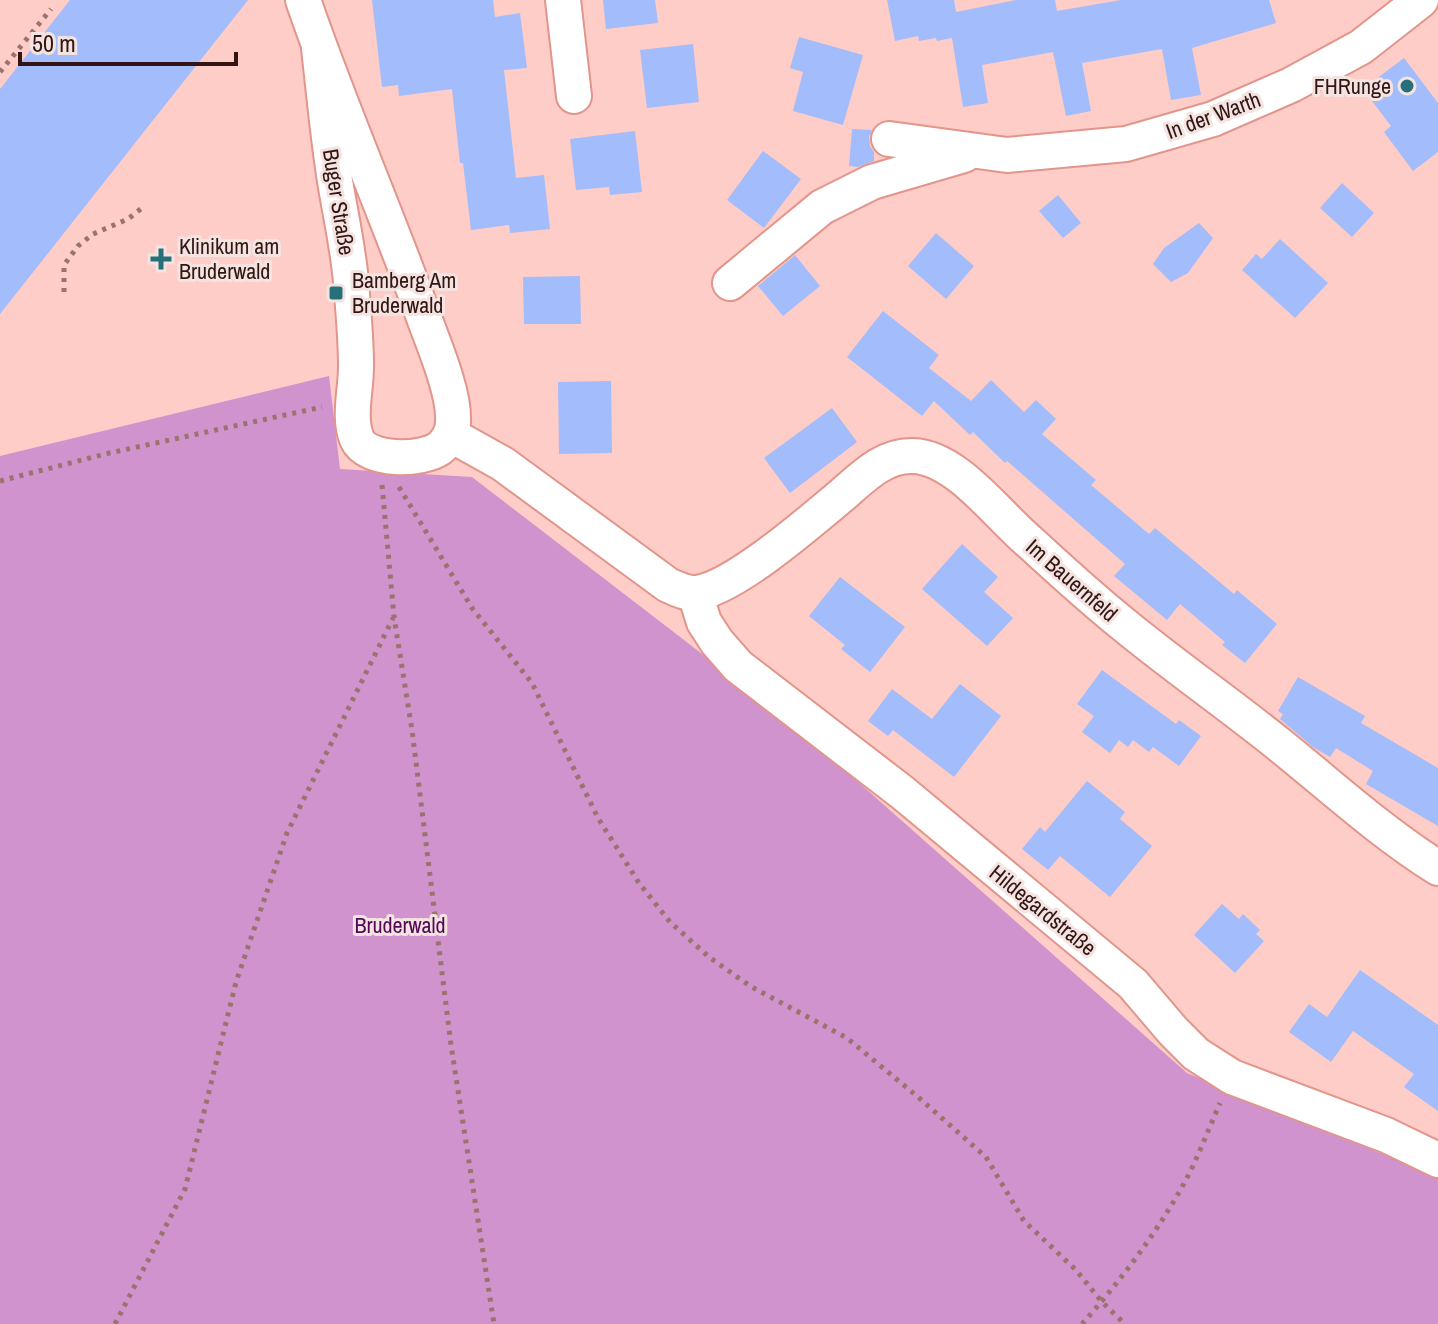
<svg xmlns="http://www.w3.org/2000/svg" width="1438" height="1324" font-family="'Archivo Narrow',sans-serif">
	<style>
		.forest { fill: #d093ce }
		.building { fill: #a3bcfb }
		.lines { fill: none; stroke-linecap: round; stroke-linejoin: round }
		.minor-casing { stroke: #e1958b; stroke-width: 38 }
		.path { stroke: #9a736e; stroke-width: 5; stroke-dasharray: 4 6; stroke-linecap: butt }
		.minor { stroke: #fff; stroke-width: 34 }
		.poi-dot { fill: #277079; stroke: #f4e4e1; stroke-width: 3 }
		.labels { text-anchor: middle; stroke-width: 6; stroke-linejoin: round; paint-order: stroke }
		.poi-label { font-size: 22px; fill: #331613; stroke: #f4e4e1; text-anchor: start }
		.street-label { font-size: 22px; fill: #331613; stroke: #f4e4e1 }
		.park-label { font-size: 22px; fill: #540856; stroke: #f4e4e1 }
	</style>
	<rect width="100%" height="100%" fill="#fecdc7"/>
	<path class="forest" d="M329 376 340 469 472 477 788 720 1187 1073 1438 1177V1324H0V456Z"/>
	<g class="building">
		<path d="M70 0H248L0 314V89Z"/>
		<path d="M372 0H493L495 17 520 13 527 68 504 70 516 178 544 175 550 229 510 233 509 225 471 230 463 163H460L452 89 399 96 398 85 382 87Z"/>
		<path d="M603 0H655L658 23 606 29Z"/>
		<path d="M887 0H954L956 12 1016 0H1055L1057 11 1121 0H1269L1276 23 1192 48 1201 95 1171 100 1162 49 1082 63 1091 111 1066 116 1053 52 982 65 988 103 963 107 952 38 937 41 936 38 919 41 918 36 895 41Z"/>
		<path d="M799 37 863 55 843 125 793 111 803 72 790 68Z"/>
		<path d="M693 44 699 102 647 108 640 50Z"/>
		<path d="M1404 58 1438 103V152L1413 171 1384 132 1391 126 1363 89Z"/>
		<path d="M852 129 872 130 869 137 870 146 874 152V161L858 167 849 166Z"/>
		<path d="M635 131 642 192 610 195 609 187 576 190 570 139Z"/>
		<path d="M763 151 801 179 764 228 727 200Z"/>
		<path d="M1342 183 1374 213 1352 237 1320 208Z"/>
		<path d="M1058 195 1081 223 1063 238 1039 211Z"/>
		<path d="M1199 223 1213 238 1188 273 1171 282 1153 264 1164 248Z"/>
		<path d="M936 233 974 266 946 299 908 266Z"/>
		<path d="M1280 239 1328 283 1295 318 1242 270 1256 254 1262 259Z"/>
		<path d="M795 255 820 286 783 316 758 286Z"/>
		<path d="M580 276 581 324H524L523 277Z"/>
		<path d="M883 311 939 355 929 368 971 401 991 380 1024 412 1036 400 1056 419 1042 434 1096 480 1091 485 1149 534 1155 528 1234 594 1237 590 1277 624 1245 663 1222 645 1225 642 1180 604 1167 620 1114 576 1125 564 1007 461 1005 463 973 432 970 435 934 401 922 416 847 357Z"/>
		<path d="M611 381 612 453 559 454 558 382Z"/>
		<path d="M832 408 857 442 790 493 764 458Z"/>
		<path d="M962 544 998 577 984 592 1013 618 987 646 922 589Z"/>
		<path d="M840 577 905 627 870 672 841 649 845 645 809 616Z"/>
		<path d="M1102 670 1176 724 1179 720 1201 736 1179 766 1153 747 1149 752 1133 740 1128 747 1119 740 1110 753 1082 732 1094 716 1077 704Z"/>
		<path d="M1298 677 1365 716 1361 723 1438 768V826L1366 784 1373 771 1336 748 1330 757 1313 747 1280 719 1283 714 1278 711Z"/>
		<path d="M960 684 1001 716 954 777 893 730 888 736 868 721 892 689 932 719Z"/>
		<path d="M1087 781 1125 812 1120 819 1152 846 1110 897 1060 856 1048 870 1022 849 1040 827 1045 832Z"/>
		<path d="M1222 904 1239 919 1243 914 1260 930 1256 934 1264 941 1235 973 1194 935Z"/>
		<path d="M1360 970 1438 1025V1111L1404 1087 1414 1074 1353 1031 1331 1062 1289 1032 1309 1004 1327 1017Z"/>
	</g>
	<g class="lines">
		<g class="minor-casing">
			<g id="minor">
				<path d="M303 0C339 105 384 207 422 312 432 341 455 392 453 422 453 432 448 441 440 448 422 461 367 462 357 439 348 418 356 390 356 367 356 343 354 318 352 294 350 256 341 218 335 181 328 137 324 92 319 48"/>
				<path d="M563 0 574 96"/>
				<path d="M889 139 1007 155 1126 144 1213 119 1291 85 1361 47 1421 0"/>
				<path d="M730 283 822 207 872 182 964 155"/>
				<path d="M451 435 503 464 668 585C677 589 687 594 697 593 734 588 810 522 841 496 862 478 883 455 913 456 954 457 994 510 1023 536 1056 566 1088 596 1123 624 1174 666 1229 704 1281 746 1333 788 1381 832 1438 868"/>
				<path d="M695 593 704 622 717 642 738 666 903 793 1133 984 1173 1031 1196 1054 1232 1077 1386 1135 1438 1160"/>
			</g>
		</g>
		<g class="path">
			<path d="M0 72 51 9"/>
			<path d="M64 292V265L78 246 93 234 128 219 142 208"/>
			<path d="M0 481 105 454 322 407"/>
			<path d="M382 485 394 617 412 730 451 1045 494 1324"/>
			<path d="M399 487 472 608 532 683 598 818 639 883 670 922 709 957 750 986 847 1038 918 1097 986 1157 1024 1221 1076 1270 1102 1302 1125 1324"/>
			<path d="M115 1324 185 1189 236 982 287 833 393 618"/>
			<path d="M1082 1324C1122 1279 1163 1225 1190 1172 1201 1149 1210 1126 1220 1103"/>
		</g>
		<use href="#minor" class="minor"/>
	</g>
	<g class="poi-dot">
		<circle cx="1407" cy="86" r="8"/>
		<path d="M157 247h8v8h8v8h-8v8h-8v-8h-8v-8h8z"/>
		<rect x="328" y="285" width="16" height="16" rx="4"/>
	</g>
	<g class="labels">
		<g class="poi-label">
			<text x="1391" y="94" text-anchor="end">FHRunge</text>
			<text x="179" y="254">Klinikum am<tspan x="179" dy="25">Bruderwald</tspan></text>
			<text x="352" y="288">Bamberg Am<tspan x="352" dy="25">Bruderwald</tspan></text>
		</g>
		<g class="street-label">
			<text transform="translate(1213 115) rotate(-20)" y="8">In der Warth</text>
			<text transform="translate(339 202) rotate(81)" y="8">Buger Straße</text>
			<text transform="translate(1072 580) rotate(41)" y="8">Im Bauernfeld</text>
			<text transform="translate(1043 910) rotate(39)" y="8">Hildegardstraße</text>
		</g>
		<g class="park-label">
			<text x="400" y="933">Bruderwald</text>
		</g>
	</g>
	<path d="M20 52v12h216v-12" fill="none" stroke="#331613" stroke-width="4"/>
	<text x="32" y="52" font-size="24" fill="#331613" stroke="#f4e4e1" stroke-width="6" paint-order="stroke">50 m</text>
</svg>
